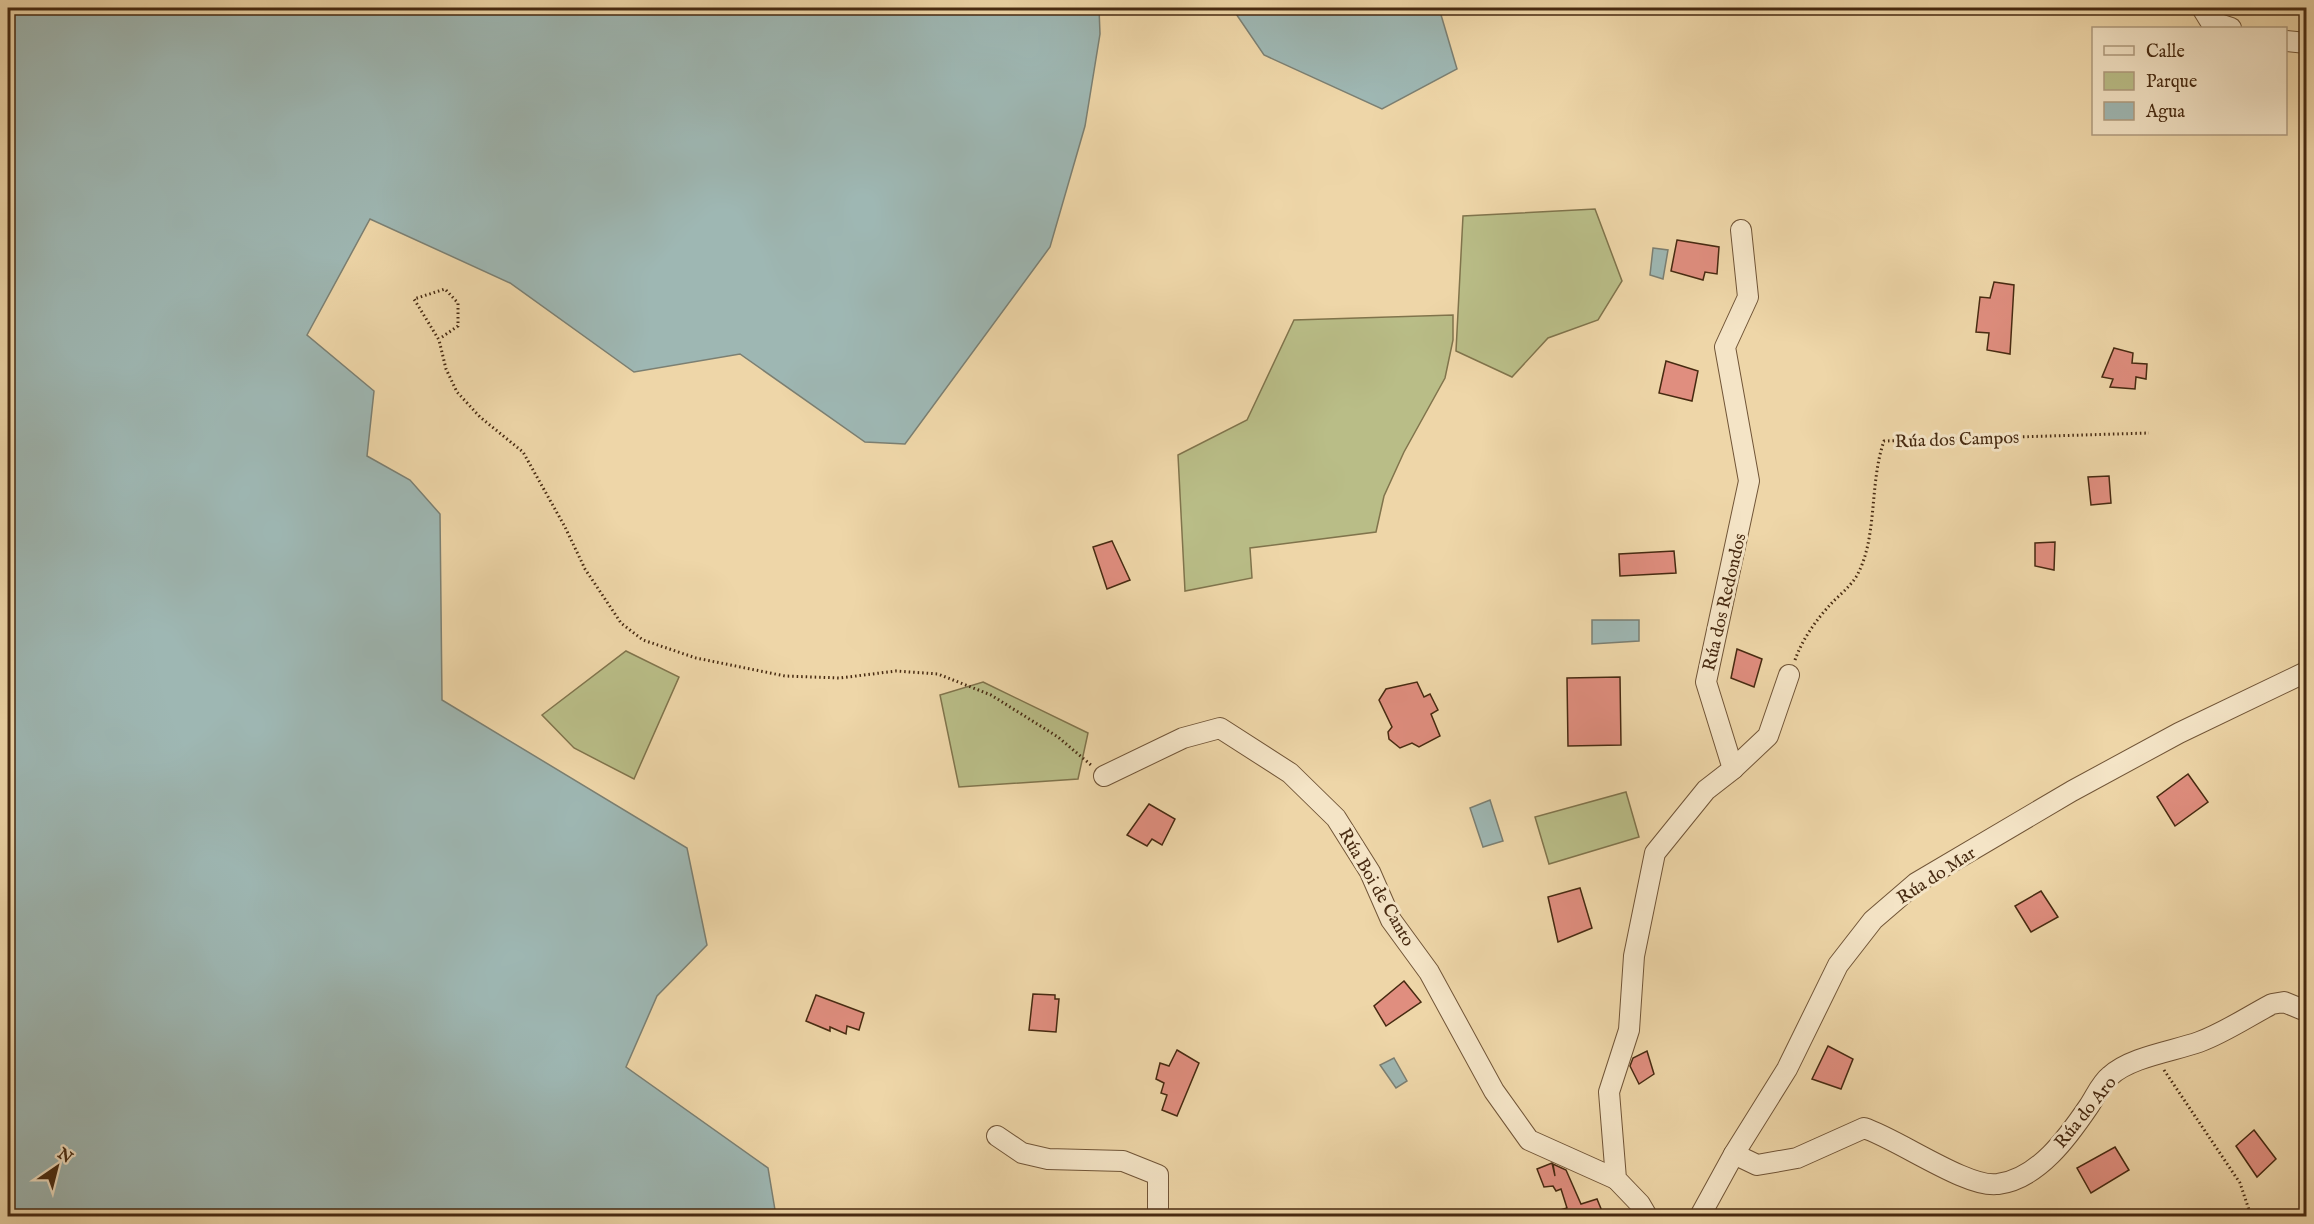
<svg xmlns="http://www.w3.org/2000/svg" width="2314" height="1224" font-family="'IM FELL English',serif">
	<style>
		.green { fill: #b9bd87; stroke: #80744c; stroke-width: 1.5 }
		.water { fill: #9eb7b3; stroke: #7b7f72; stroke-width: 1.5 }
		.building { fill: #e08e7f; stroke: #472a11; stroke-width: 1.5 }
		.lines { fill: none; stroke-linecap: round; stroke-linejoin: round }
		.street-casing { stroke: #715537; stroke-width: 22 }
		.path { stroke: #472a11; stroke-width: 3; stroke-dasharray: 1.5 3; stroke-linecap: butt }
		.street { stroke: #f4e4c6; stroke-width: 20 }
		.labels { text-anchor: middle; stroke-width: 6; stroke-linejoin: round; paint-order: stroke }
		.street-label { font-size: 18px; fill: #472a11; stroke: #f4e4c6 }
	</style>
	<rect width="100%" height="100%" fill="#eed6a8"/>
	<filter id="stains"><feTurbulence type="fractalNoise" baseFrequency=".00333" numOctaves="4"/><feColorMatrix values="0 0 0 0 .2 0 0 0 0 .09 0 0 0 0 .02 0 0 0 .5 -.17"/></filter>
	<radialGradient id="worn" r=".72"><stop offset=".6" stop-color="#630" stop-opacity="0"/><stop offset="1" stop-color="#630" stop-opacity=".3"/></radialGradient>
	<g class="green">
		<path d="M1595 209 1622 281 1598 320 1548 338 1512 377 1456 351 1463 216Z"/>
		<path d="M1453 315V340L1445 378 1404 452 1384 496 1376 532 1250 548 1252 578 1185 591 1178 455 1247 420 1294 320Z"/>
		<path d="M626 651 679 677 634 779 574 748 542 715Z"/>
		<path d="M983 682 1088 733 1078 779 959 787 940 695Z"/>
		<path d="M1626 792 1639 837 1549 864 1535 817Z"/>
	</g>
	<g class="water">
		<path d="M8 8H1099L1100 34 1085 126 1050 247 905 444 865 442 740 354 634 372 510 283 370 219 307 335 374 391 367 456 410 480 440 514 442 700 687 848 707 945 657 996 626 1067 768 1168 776 1216H8Z"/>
		<path d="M1232 8H1439L1457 69 1382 109 1264 55Z"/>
		<path d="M1653 248 1668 250 1663 279 1650 275Z"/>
		<path d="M1592 620H1639V641L1592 644Z"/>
		<path d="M1490 800 1503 841 1483 847 1470 808Z"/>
		<path d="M1394 1058 1407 1081 1396 1088 1380 1065Z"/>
	</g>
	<g class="building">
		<path d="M1677 240 1719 247 1717 274 1705 272 1703 280 1671 271Z"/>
		<path d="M1994 282 2014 285 2010 354 1987 350 1989 333 1976 332 1980 297 1990 298Z"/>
		<path d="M2114 348 2133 353 2132 363 2147 364 2146 379 2136 377 2135 389 2110 387 2113 379 2102 377Z"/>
		<path d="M1666 361 1698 371 1692 401 1659 393Z"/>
		<path d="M2109 476 2111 503 2091 505 2088 477Z"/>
		<path d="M1112 541 1130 580 1107 589 1093 547Z"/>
		<path d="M2055 542 2054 570 2035 566V543Z"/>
		<path d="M1674 551 1676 573 1620 576 1619 554Z"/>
		<path d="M1737 649 1762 659 1754 687 1731 678Z"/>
		<path d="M1620 677 1621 745 1568 746 1567 678Z"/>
		<path d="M1417 682 1424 697 1430 694 1438 710 1431 714 1440 736 1419 747 1412 743 1400 748 1389 739 1388 732 1392 727 1379 700 1386 689Z"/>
		<path d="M2188 774 2208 802 2175 826 2157 797Z"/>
		<path d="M1149 804 1175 819 1162 845 1152 839 1147 846 1127 835Z"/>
		<path d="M1580 888 1592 928 1558 942 1548 897Z"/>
		<path d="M2041 891 2058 917 2031 932 2015 906Z"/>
		<path d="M1404 981 1421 1002 1386 1026 1374 1006Z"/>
		<path d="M1033 994 1055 995V999H1059L1056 1032 1029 1030Z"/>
		<path d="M816 995 864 1013 859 1030 847 1026 846 1034 830 1027V1031L806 1021Z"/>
		<path d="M1828 1046 1853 1059 1841 1089 1812 1079Z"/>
		<path d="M1177 1050 1199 1063 1177 1116 1162 1110 1167 1095 1161 1093 1164 1083 1156 1079 1160 1063 1169 1066Z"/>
		<path d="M1647 1051 1654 1074 1639 1084 1630 1066 1633 1058Z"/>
		<path d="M2254 1130 2276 1159 2257 1177 2236 1146Z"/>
		<path d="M2115 1147 2129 1170 2091 1193 2077 1168Z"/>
		<path d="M1552 1163 1555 1176 1553 1164 1566 1170 1581 1204 1597 1199 1604 1216H1551L1550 1213 1567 1208 1561 1189 1556 1191 1553 1186 1544 1187 1537 1169Z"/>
	</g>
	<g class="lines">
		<g class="street-casing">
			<g id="street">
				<path d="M2202 8 2210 21 2231 28"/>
				<path d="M2286 41 2306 43"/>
				<path d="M1733 769 1768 736 1789 675"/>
				<path d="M1104 776 1183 738 1220 728 1290 773 1336 818 1370 872 1391 920 1429 972 1494 1091 1529 1140 1616 1179"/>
				<path d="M997 1136 1022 1153 1048 1159 1123 1161 1158 1175V1216"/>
				<path d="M1734 1154 1757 1165 1797 1158 1864 1128C1898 1139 1968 1189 1998 1184 2038 1179 2068 1137 2089 1106 2095 1097 2101 1083 2110 1076 2130 1057 2174 1051 2199 1042 2224 1033 2249 1016 2272 1004L2284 1002 2306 1011"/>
				<path d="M1647 1216 1640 1204 1616 1179 1609 1092 1629 1030 1634 956 1655 853 1706 790 1733 769 1706 682 1749 481 1725 347 1748 297 1741 230"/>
				<path d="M1700 1216 1734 1154 1787 1069 1838 965 1873 920 1916 883 2072 791 2179 733 2306 672"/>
			</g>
		</g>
		<g class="path">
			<path d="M442 337 458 326V303L445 289 414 299 439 340 446 369 457 392 480 417 523 452 565 527 585 569 621 623 643 640 696 658 785 676 840 678 896 671 938 674 991 695 1058 737 1091 765"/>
			<path d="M1795 660C1802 640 1816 620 1830 605 1838 596 1849 588 1856 577 1878 540 1869 483 1884 441L2149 433"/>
			<path d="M2164 1070 2240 1183 2251 1216"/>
		</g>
		<use href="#street" class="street"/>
	</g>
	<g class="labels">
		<g class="street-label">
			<text transform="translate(1957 439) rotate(-2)" y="6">Rúa dos Campos</text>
			<text transform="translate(1724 602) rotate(-77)" y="6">Rúa dos Redondos</text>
			<text transform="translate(1936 875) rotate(-33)" y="6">Rúa do Mar</text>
			<text transform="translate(1377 887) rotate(60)" y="6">Rúa Boi de Canto</text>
			<text transform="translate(2085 1112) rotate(-51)" y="6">Rúa do Aro</text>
		</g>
	</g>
	<rect width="2314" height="1224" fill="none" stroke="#eed6a8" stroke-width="30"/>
	<rect x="9" y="9" width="2296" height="1206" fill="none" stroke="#472a11" stroke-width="3"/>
	<rect x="15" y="15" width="2284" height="1194" fill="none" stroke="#472a11" stroke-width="1.5"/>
	<rect x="2092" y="27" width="195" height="108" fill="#f4e4c6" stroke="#af9a7e" stroke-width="1.5"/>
	<rect x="2104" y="46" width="30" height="9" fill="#f4e4c6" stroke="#af9a7e" stroke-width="1.5"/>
	<text x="2146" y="57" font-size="18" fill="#472a11">Calle</text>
	<rect x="2104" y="72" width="30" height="18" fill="#b9bd87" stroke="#af9a7e" stroke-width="1.5"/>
	<text x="2146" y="87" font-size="18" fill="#472a11">Parque</text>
	<rect x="2104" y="102" width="30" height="18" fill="#9eb7b3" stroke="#af9a7e" stroke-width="1.5"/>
	<text x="2146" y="117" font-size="18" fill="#472a11">Agua</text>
	<g transform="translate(57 1167) rotate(35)" stroke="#f4e4c6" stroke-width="4.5" paint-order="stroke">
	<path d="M0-4.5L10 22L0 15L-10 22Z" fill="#472a11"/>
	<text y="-9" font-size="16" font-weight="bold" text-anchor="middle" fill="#472a11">N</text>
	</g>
	<rect width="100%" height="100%" filter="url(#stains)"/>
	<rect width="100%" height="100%" fill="url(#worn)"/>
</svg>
